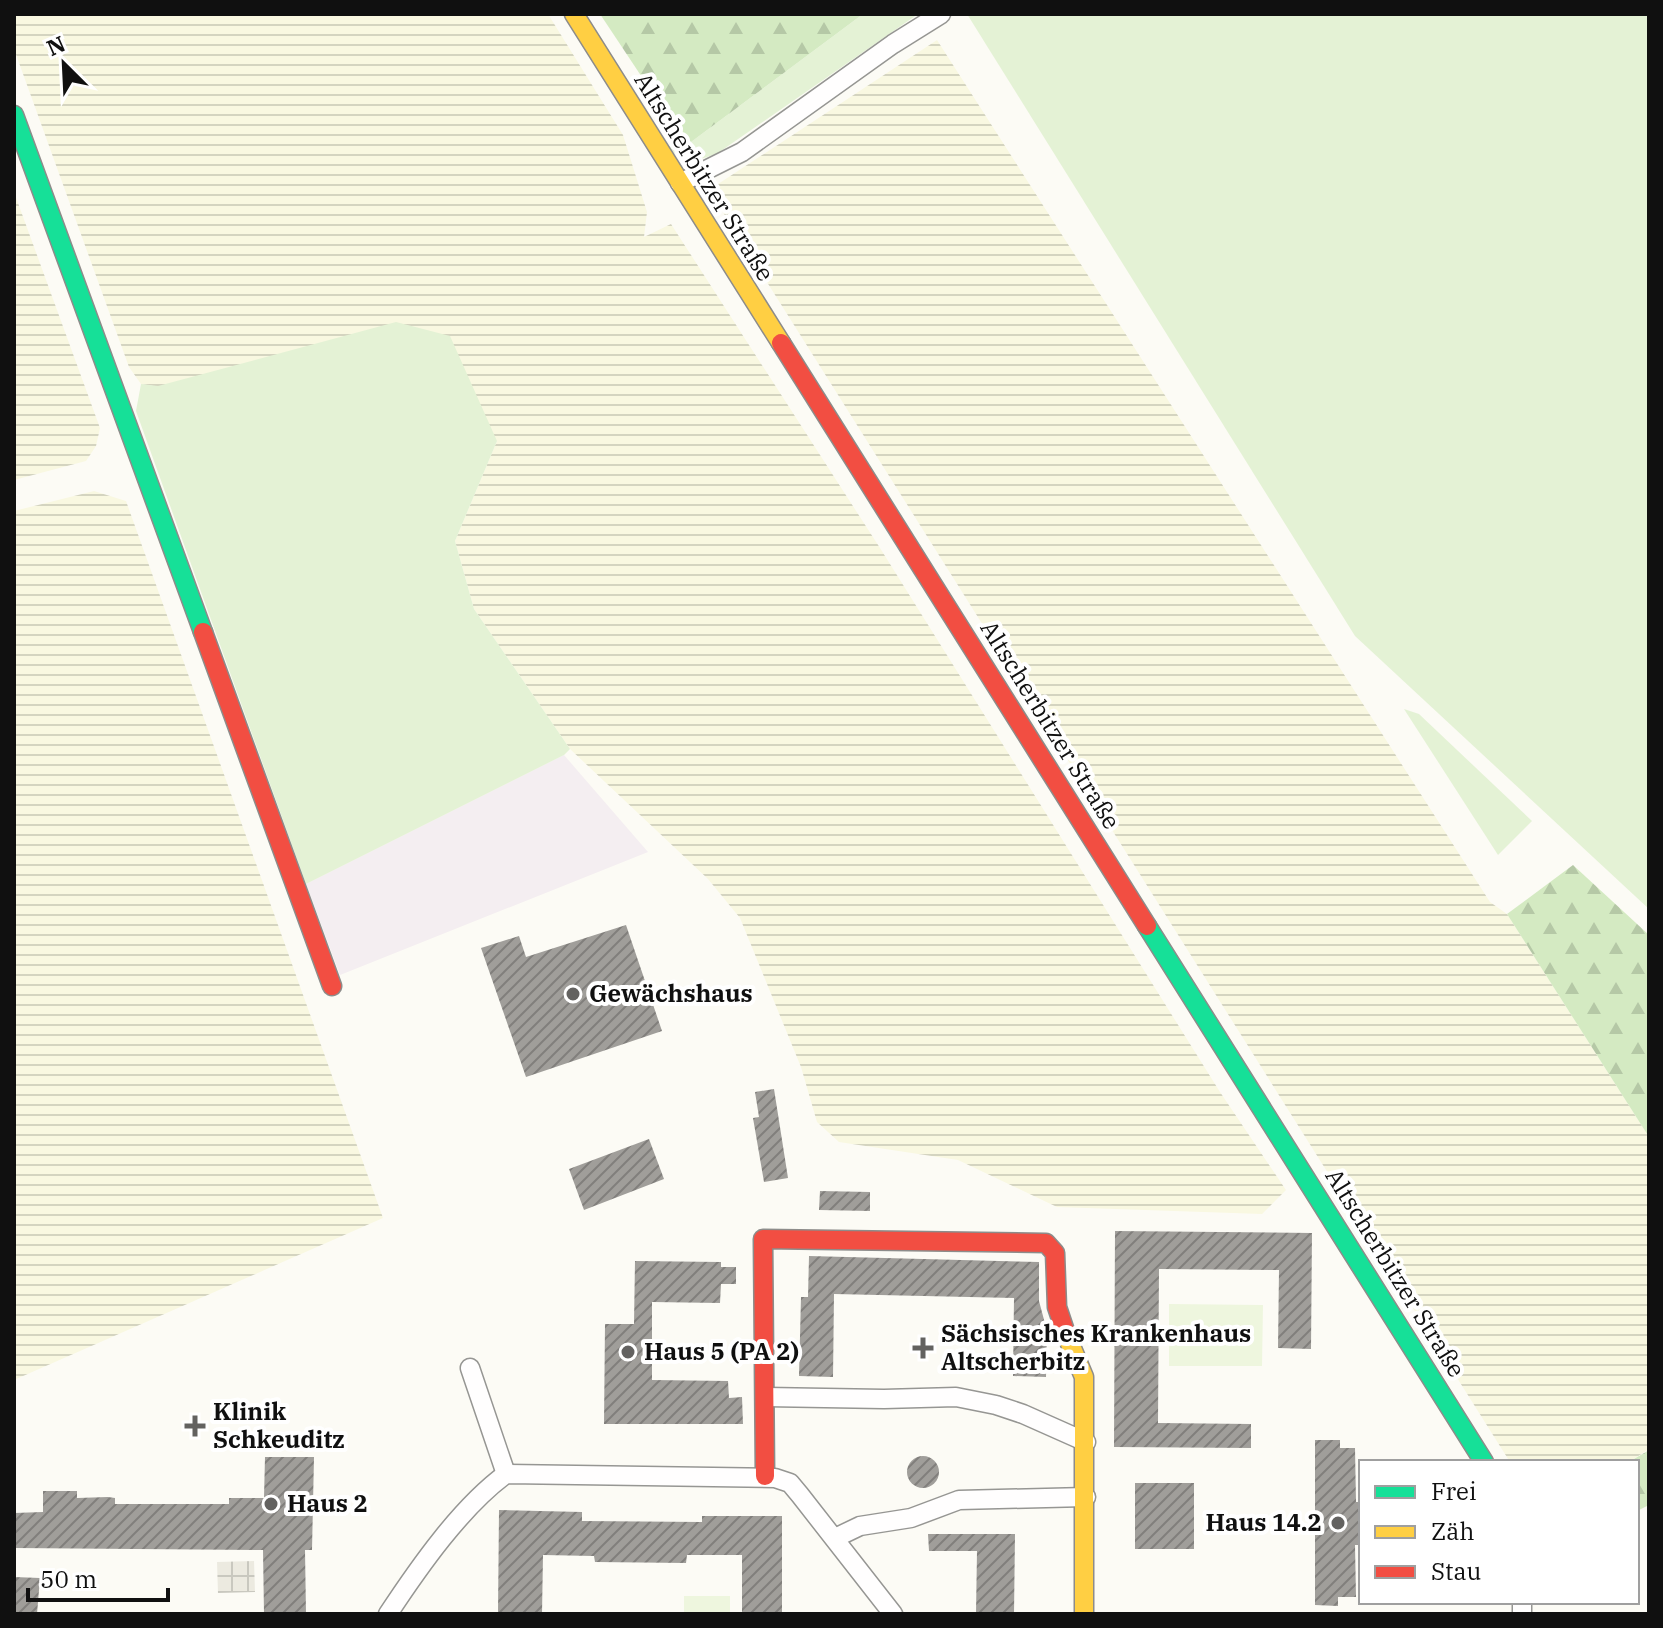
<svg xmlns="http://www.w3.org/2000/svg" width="1663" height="1628" font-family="'IBM Plex Serif',serif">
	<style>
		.industrial { fill: #f4eef1 }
		.farmland { fill: url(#farmland-rules) }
		.grass { fill: #e4f2d5 }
		.forest { fill: url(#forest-firs) }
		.pitch { fill: #eef6de }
		.plaza { fill: url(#plaza-grid) }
		.building { fill: url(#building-hatch) }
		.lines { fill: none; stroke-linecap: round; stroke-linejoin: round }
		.street-casing { stroke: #969693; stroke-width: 21 }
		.fast-casing { stroke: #8d8c8a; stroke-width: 21 }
		.slow-casing { stroke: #8d8c8a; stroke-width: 21 }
		.jam-casing { stroke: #8d8c8a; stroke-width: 21 }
		.street { stroke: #fffefe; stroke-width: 18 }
		.fast { stroke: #16e098; stroke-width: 18 }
		.slow { stroke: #ffcf43; stroke-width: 18 }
		.jam { stroke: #f24e42; stroke-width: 18 }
		.poi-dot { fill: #636260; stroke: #fff; stroke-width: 3 }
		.labels { text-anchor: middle; stroke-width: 8; stroke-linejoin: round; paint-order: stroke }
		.street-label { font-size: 24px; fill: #101010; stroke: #fff }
		.poi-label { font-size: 24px; font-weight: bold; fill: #101010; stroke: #fff; text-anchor: start }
	</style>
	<defs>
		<pattern id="farmland-rules" width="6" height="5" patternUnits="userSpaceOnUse" patternTransform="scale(2)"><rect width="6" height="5" fill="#f9f8e1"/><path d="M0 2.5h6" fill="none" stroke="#d4d4c0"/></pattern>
		<pattern id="forest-firs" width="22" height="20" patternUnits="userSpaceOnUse" patternTransform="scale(2)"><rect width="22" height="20" fill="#d4eac2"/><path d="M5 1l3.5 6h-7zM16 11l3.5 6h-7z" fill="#b5c8a6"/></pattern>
		<pattern id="plaza-grid" width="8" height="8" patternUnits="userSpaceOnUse" patternTransform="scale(2)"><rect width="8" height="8" fill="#eceae0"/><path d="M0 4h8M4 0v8" fill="none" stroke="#c9c8bf"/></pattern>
		<pattern id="building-hatch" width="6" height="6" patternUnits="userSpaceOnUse" patternTransform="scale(2)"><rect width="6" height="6" fill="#a09e9a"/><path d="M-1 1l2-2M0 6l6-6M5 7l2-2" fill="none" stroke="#817f7c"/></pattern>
	</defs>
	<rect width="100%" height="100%" fill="#fcfbf5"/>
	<path class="industrial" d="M564 755 648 852 340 975 306 884Z"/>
	<g class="farmland">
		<path d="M14 14H548L623 135 647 212 644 237 671 224 880 548 1220 1092 1286 1190 1262 1214 1057 1207 958 1160 839 1142 817 1122 801 1067 740 918 708 879 570 749 474 609 455 541 497 441 141 384 129 367 14 49Z"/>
		<path d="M937 40 1490 902 1507 914 1649 1137V1449L1629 1462H1510L709 190Z"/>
		<path d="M14 192 100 428 96 446 86 461 14 480Z"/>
		<path d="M94 491 126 501 383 1218 14 1380V511Z"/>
	</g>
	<g class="grass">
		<path d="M863 14H918L718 153C695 162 685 164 666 147L687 145Z"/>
		<path d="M967 14H1649V909L1355 636Z"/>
		<path d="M396 322 450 336 497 441 455 541 474 609 570 749 564 755 306 884 136 411 141 384 158 386Z"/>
		<path d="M1404 709 1419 714 1532 821 1498 855Z"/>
	</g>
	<g class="forest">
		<path d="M600 14H863L687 145Z"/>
		<path d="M1573 865 1649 935V1137L1507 914Z"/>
		<path d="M1649 1450V1505L1637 1511V1462H1629Z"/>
	</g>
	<g class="pitch">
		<path d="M1169 1304 1263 1305 1262 1366H1169Z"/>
		<rect x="684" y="1596" width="46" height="18"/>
	</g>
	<path class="plaza" d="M254 1561 255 1592 218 1593 217 1562Z"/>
	<g class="building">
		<path d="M626 925 662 1031 526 1077 481 948 519 936 526 957Z"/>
		<path d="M774 1089 788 1178 764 1182 753 1118 759 1117 755 1092Z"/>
		<path d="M649 1139 664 1179 584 1210 569 1169Z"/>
		<path d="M820 1191 870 1192V1211L819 1210Z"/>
		<path d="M1115 1231 1312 1233 1311 1349 1278 1348 1279 1270 1159 1269 1158 1423 1251 1424V1448L1114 1447Z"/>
		<path d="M809 1256 1039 1262V1301L1047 1331 1046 1377 1013 1376 1014 1298 834 1294 833 1377 799 1376 801 1297H808Z"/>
		<path d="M635 1261 721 1262V1267H736V1284H721L720 1303 652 1302V1380L728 1381 729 1398 742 1397 743 1424H604L605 1324H634Z"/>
		<path d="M1315 1440H1340V1448H1355L1356 1502H1361V1545H1355L1356 1597H1338V1606L1315 1605Z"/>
		<circle cx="923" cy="1472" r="16"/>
		<path d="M265 1457H314L312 1550H305L306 1614H264L263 1550 14 1548V1513L43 1512V1491H77V1498L108 1497 115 1498V1504H229V1498H264Z"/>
		<rect x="1135" y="1483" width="59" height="66"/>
		<path d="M499 1510 582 1512V1521L702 1522V1516H782V1614H742V1555H687L686 1563 595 1562 594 1556 543 1555 542 1614H498Z"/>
		<path d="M928 1534H1015L1014 1614H976L977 1551H929Z"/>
		<path d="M14 1577 40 1578 37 1614H14Z"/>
	</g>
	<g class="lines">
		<g class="street-casing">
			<g id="street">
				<path d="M680 183 742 152 893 44 941 14"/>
				<path d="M470 1368 506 1474"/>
				<path d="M766 1397 884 1399 956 1397 996 1405 1023 1414 1086 1442"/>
				<path d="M835 1538 860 1526 911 1518 959 1500 1086 1497"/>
				<path d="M1522 1602V1614"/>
				<path d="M388 1614C419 1567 461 1507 506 1474L775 1478 790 1483 800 1495 893 1614"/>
			</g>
		</g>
		<g class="fast-casing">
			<g id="fast">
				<path d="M14 115 203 632"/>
				<path d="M1147 926 1484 1462"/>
			</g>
		</g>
		<g class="slow-casing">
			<g id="slow">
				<path d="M574 14 781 343"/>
				<path d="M1066 1334 1084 1377V1614"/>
			</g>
		</g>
		<g class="jam-casing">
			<g id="jam">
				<path d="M781 343 1147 926"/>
				<path d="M203 632 332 986"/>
				<path d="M765 1476 763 1239 1046 1243 1055 1253 1057 1307 1066 1334"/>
			</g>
		</g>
		<use href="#street" class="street"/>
		<use href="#fast" class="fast"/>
		<use href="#slow" class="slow"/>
		<use href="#jam" class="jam"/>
	</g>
	<g class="poi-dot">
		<circle cx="573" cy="994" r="8"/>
		<path d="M919 1336h8v8h8v8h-8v8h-8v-8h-8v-8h8z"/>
		<circle cx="628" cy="1352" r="8"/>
		<path d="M191 1414h8v8h8v8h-8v8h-8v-8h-8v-8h8z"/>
		<circle cx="271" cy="1504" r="8"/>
		<circle cx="1338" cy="1523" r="8"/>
	</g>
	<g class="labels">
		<g class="street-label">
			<text transform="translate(704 177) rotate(58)" y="8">Altscherbitzer Straße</text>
			<text transform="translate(1050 725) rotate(58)" y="8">Altscherbitzer Straße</text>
			<text transform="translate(1395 1273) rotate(58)" y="8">Altscherbitzer Straße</text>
		</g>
		<g class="poi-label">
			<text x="589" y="1002">Gewächshaus</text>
			<text x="941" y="1342">Sächsisches Krankenhaus<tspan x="941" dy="28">Altscherbitz</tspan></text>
			<text x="644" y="1360">Haus 5 (PA 2)</text>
			<text x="213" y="1420">Klinik<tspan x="213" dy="28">Schkeuditz</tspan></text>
			<text x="287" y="1512">Haus 2</text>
			<text x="1322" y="1531" text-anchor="end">Haus 14.2</text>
		</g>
	</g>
	<rect width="1663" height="1628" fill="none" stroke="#101010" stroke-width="32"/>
	<rect x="1359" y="1460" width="280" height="144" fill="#ffffff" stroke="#9f9f9f" stroke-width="2"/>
	<rect x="1375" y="1486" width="40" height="12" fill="#16e098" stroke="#9f9f9f" stroke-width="2"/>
	<text x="1431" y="1500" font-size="24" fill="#101010">Frei</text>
	<rect x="1375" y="1526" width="40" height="12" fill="#ffcf43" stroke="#9f9f9f" stroke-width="2"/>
	<text x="1431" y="1540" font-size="24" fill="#101010">Zäh</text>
	<rect x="1375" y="1566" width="40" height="12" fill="#f24e42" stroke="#9f9f9f" stroke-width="2"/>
	<text x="1431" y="1580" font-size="24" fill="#101010">Stau</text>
	<g transform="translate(64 64) rotate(336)" stroke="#ffffff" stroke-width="6" paint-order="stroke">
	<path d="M0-6L14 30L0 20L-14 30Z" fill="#101010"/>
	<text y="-12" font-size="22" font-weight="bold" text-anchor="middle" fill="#101010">N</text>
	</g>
	<path d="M28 1588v12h140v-12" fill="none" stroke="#101010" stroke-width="4"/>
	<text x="40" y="1588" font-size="24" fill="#101010" stroke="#ffffff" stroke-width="6" paint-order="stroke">50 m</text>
</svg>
